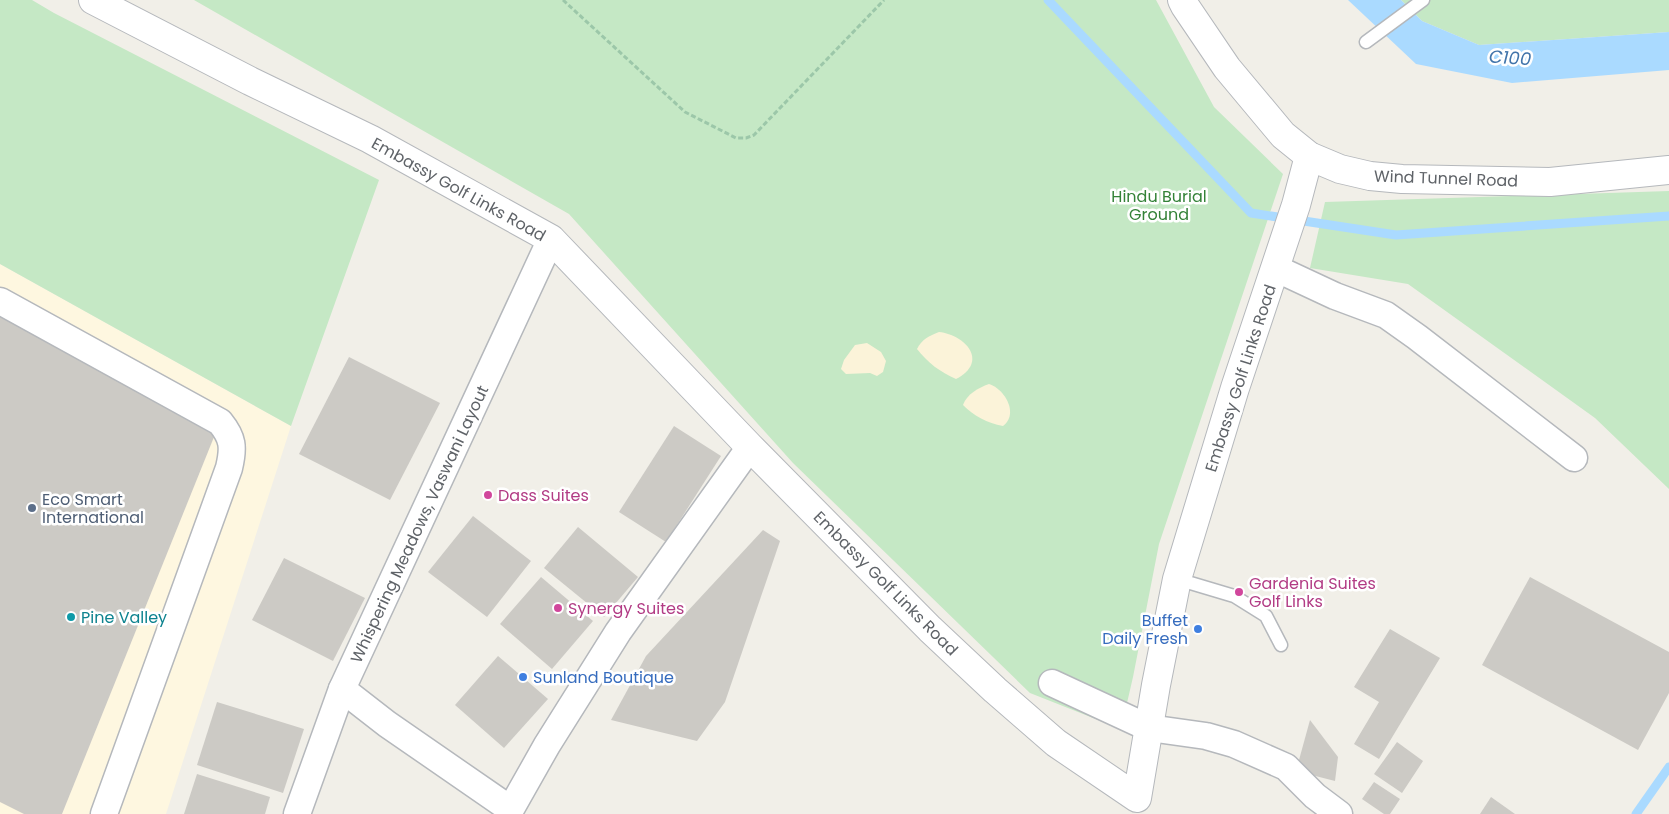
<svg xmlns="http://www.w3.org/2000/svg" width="1669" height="814" font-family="Poppins,sans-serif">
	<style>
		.commercial { fill: #fef7e0 }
		.green { fill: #c5e8c5 }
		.sand { fill: #fbf3d9 }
		.water { fill: #aadaff }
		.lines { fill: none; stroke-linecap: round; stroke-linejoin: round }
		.stream { stroke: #aadaff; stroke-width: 9 }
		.building { fill: #cccac5 }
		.service-casing { stroke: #b5b8bc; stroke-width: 15 }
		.minor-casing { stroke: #b5b8bc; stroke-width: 29 }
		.tertiary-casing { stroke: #b5b8bc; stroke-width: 30 }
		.path { stroke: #9cc7a9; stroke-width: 3; stroke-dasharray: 5 2.5; stroke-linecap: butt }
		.service { stroke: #fff; stroke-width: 12 }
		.minor { stroke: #fff; stroke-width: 26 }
		.tertiary { stroke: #fff; stroke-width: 28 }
		.hotel-dot { fill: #d1479c; stroke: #fff; stroke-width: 2 }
		.service-dot { fill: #5c6f8a; stroke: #fff; stroke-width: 2 }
		.culture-dot { fill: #0f9aa8; stroke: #fff; stroke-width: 2 }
		.shop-dot { fill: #3f7fe0; stroke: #fff; stroke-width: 2 }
		.labels { text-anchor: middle; stroke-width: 5; stroke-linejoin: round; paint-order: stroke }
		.street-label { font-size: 16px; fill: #5f6368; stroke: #fff }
		.park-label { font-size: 16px; fill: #348238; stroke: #fff }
		.hotel-label { font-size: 16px; fill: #b23c85; stroke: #fff; text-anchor: start }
		.service-label { font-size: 16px; fill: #4e5e75; stroke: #fff; text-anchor: start }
		.culture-label { font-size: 16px; fill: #0d838f; stroke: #fff; text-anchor: start }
		.shop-label { font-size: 16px; fill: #366cbe; stroke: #fff; text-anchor: end }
		.water-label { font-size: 18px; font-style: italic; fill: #4174aa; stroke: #fff }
	</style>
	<rect width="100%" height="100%" fill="#f1efe8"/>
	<path class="commercial" d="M0 264 291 426 166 814H0Z"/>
	<g class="green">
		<path d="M0 0H32L54 13 379 180 291 426 0 264Z"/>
		<path d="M194 0H1156L1214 107 1283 174 1159 544 1133 677 1121 729 1030 693 793 463 569 214Z"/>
		<path d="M1401 0H1669V32L1479 45 1422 21Z"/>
		<path d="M1669 191V489L1595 418 1408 284 1310 268 1325 202Z"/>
	</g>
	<g class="sand">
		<path d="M939 332C966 335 989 362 956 379 940 372 928 363 917 349 922 339 929 336 939 332Z"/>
		<path d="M867 343 881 352 886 361 883 372 877 376 870 373 846 374 841 369 844 360 855 345Z"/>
		<path d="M989 384C1005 389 1019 414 1003 426 987 423 974 416 963 405 967 394 978 388 989 384Z"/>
	</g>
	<path class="water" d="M1348 0H1401L1422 21 1479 45 1669 32V70L1512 83 1416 64Z"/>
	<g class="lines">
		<g class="stream">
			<path d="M1048 0 1251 213 1396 235 1669 216"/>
			<path d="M1636 814 1669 767"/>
		</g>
	</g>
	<g class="building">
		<path d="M0 313 216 432 62 814H24L0 802Z"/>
		<path d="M349 357 440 403 390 500 299 454Z"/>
		<path d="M674 426 721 456 666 542 619 512Z"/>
		<path d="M473 516 531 561 487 617 428 572Z"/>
		<path d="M578 527 638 577 604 617 544 568Z"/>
		<path d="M763 530 780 541 725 702 697 741 611 720 646 656Z"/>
		<path d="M284 558 365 598 333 661 252 620Z"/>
		<path d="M541 577 593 621 552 669 500 624Z"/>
		<path d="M1530 577 1669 652V693L1638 750 1482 665Z"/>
		<path d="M1390 629 1440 658 1379 759 1354 744 1379 702 1354 687Z"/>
		<path d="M498 656 548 699 504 748 455 705Z"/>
		<path d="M217 702 304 729 283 793 197 765Z"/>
		<path d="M1310 720 1338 757 1335 781 1296 771Z"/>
		<path d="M1397 742 1423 761 1402 793 1374 774Z"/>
		<path d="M197 774 270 797 265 814H184Z"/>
		<path d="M1374 782 1400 799 1390 814H1384L1362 799Z"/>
		<path d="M1491 797 1515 814H1480Z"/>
	</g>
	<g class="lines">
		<g class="service-casing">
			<g id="service">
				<path d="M1366 42 1423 0"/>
				<path d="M1177 579 1234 596 1266 616 1281 645"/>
			</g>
		</g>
		<g class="minor-casing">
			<g id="minor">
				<path d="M1275 268 1335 296 1386 315 1417 337 1574 458"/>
				<path d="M0 301 220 422C233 438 234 447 229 468L104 814"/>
				<path d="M1052 683 1149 728 1206 736 1234 744 1286 767 1315 796 1339 814"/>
				<path d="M342 689 387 724 510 809"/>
				<path d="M297 814 342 689 551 239"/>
				<path d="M508 814 547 745 618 632 750 447"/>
			</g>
		</g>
		<g class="tertiary-casing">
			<g id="tertiary">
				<path d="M93 0 250 81 370 139 551 239 750 447 930 629 995 690 1056 743 1137 798 1156 685 1177 579 1235 388 1296 205 1309 156"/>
				<path d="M1182 0 1185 6 1227 68 1283 135 1309 156 1340 169 1370 176 1402 179 1550 182 1669 170"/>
			</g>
		</g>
		<path class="path" d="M563 0 685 112 736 138H746L754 135 884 0"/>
		<use href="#service" class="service"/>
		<use href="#minor" class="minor"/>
		<use href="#tertiary" class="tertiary"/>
	</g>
	<g class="hotel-dot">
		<circle cx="488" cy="495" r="5"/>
		<circle cx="1239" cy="592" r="5"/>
		<circle cx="558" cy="608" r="5"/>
	</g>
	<circle class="service-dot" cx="32" cy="508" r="5"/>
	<circle class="culture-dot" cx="71" cy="617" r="5"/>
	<g class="shop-dot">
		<circle cx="1198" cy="629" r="5"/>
		<circle cx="523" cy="677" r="5"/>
	</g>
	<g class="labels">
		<g class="street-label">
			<text transform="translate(1446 178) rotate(2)" y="6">Wind Tunnel Road</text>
			<text transform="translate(459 189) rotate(29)" y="6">Embassy Golf Links Road</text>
			<text transform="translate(1240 378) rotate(-72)" y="6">Embassy Golf Links Road</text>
			<text transform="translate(419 524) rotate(-65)" y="6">Whispering Meadows, Vaswani Layout</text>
			<text transform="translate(886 583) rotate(45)" y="6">Embassy Golf Links Road</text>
		</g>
		<g class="park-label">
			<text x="1159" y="202">Hindu Burial<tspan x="1159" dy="18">Ground</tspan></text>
		</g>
		<g class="hotel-label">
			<text x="498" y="501">Dass Suites</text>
			<text x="1249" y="589">Gardenia Suites<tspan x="1249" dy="18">Golf Links</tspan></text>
			<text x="568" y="614">Synergy Suites</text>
		</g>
		<g class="service-label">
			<text x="42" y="505">Eco Smart<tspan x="42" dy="18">International</tspan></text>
		</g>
		<g class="culture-label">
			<text x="81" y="623">Pine Valley</text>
		</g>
		<g class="shop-label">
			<text x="1188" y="626">Buffet<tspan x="1188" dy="18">Daily Fresh</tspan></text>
			<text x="533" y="683" text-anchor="start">Sunland Boutique</text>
		</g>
		<g class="water-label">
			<text transform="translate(1510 58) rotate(4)" y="6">C100</text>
		</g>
	</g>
</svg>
